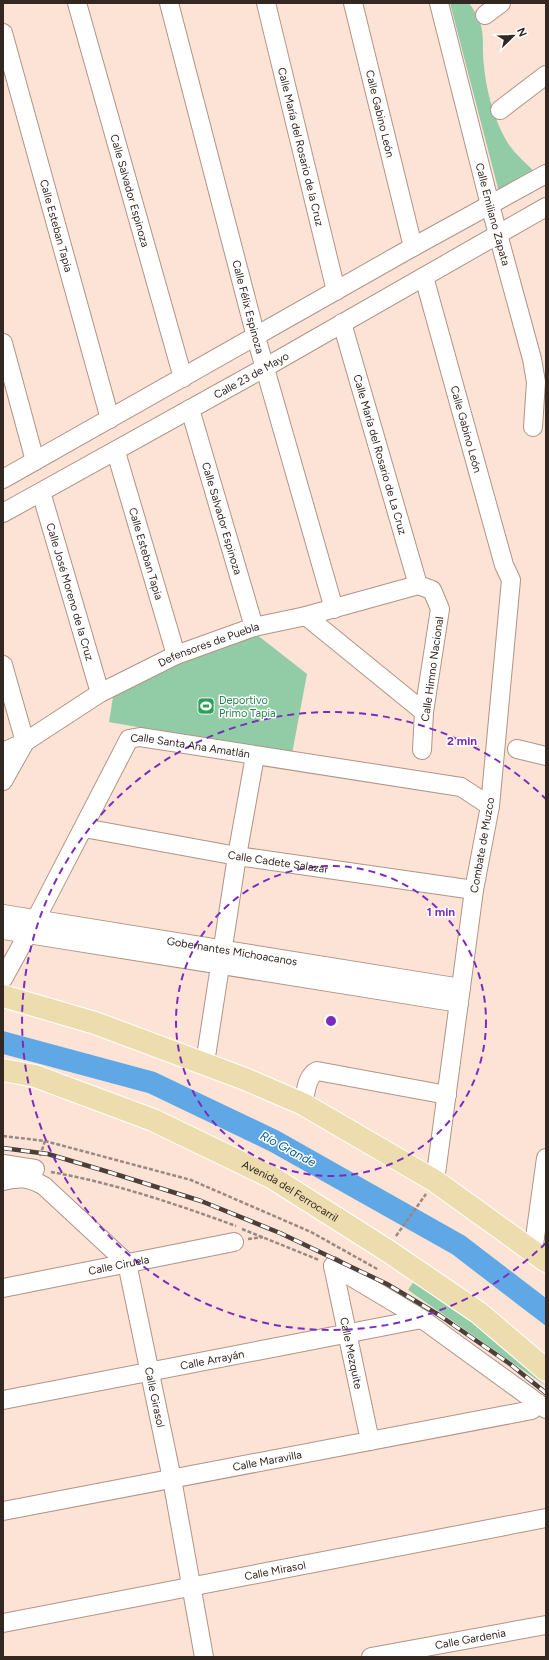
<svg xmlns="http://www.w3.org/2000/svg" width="549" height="1660" font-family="Figtree,sans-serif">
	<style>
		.green { fill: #91cca6 }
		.water { fill: #60a7e5 }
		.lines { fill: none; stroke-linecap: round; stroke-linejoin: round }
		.minor-casing { stroke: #b19485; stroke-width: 20 }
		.major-casing { stroke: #fff; stroke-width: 24 }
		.path { stroke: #9b887f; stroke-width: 2.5; stroke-dasharray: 4 2; stroke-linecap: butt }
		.minor { stroke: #fff; stroke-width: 18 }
		.major { stroke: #edddae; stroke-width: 22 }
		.rail-casing { stroke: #4c3e38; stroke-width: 4.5 }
		.rail { stroke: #fff; stroke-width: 3; stroke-dasharray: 9; stroke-linecap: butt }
		.ring { fill: none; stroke: #7b2cbf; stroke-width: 2; stroke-dasharray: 7 5 }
		.labels { text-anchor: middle; stroke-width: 3; stroke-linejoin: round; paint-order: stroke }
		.street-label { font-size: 11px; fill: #332722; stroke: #fff }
		.leisure-label { font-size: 11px; fill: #27864d; stroke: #fff; text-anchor: start }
		.water-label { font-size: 12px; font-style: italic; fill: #005891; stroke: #fff }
		.centre { fill: #7b2cbf; stroke: #fff; stroke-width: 2 }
		.ring-label { font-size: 12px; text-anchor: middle; font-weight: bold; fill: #7b2cbf; stroke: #fff; stroke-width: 3; stroke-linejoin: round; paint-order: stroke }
	</style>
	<rect width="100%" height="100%" fill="#fce3d6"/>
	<g class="green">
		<path d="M450 3H469C488 29 481 38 484 66 486 90 494 119 506 140 513 153 528 165 539 176L500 196Z"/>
		<path d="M256 634 307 674 292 754 109 722 114 690 177 659Z"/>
		<path d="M414 1281 472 1319 546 1386 408 1290Z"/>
	</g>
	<path class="water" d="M3 1031 155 1072 279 1131 465 1236 546 1298V1326L452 1254 269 1151 148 1093 3 1054Z"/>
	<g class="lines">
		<g class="minor-casing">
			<g id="minor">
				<path id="s1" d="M77 3 183 378"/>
				<path id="s2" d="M169 3 256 337 334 609"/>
				<path id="s3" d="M266 3 336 291"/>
				<path id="s4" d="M353 3 413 247"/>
				<path id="s5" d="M439 3 490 205 532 359 536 382 533 427"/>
				<path d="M485 15 501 3"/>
				<path id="s6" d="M3 33 110 419"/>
				<path d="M500 110 546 75"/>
				<path id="s7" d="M424 277 504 565 511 580 490 806 474 890 435 1181"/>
				<path id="s8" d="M342 323 418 585"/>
				<path d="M3 343 35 461"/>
				<path id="s9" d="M190 409 254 627"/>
				<path id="s10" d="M116 452 176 655"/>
				<path d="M3 479 413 247 546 174"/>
				<path id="s11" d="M41 492 100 693"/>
				<path id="s12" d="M3 513 266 367 546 207"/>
				<path d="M306 616 424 712"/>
				<path d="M3 665 25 742"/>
				<path d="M517 749 546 756"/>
				<path id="s13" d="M3 752 25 742 100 693 176 655 254 627 306 616 418 585 432 590 440 609 424 712 422 750"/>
				<path d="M3 781 25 742"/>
				<path id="s14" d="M84 828 237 856 474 890"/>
				<path id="s15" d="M3 914 461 988"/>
				<path d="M3 930 459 1003"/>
				<path id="s16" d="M3 979 36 919 129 739 140 737 461 787 490 806"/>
				<path d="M205 1063 237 856 255 756"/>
				<path d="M303 1104C306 1093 306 1076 317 1071L447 1095"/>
				<path d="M3 1164 35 1169"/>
				<path id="s17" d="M3 1181C20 1177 28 1177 44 1186L127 1263 172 1479 204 1657"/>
				<path d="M533 1252 546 1158"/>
				<path d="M333 1266 422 1319 546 1409"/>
				<path id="s18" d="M333 1266 370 1441"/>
				<path id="s19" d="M3 1288 234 1242"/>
				<path id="s20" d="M3 1400 422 1319"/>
				<path id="s21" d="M3 1511 532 1410"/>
				<path id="s22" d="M3 1623 546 1518"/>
				<path id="s23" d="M371 1657 546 1625"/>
			</g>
		</g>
		<g class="major-casing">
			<g id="major">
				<path d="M3 996 95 1023 245 1079 303 1104 435 1181 546 1261"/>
				<path id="s24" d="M3 1070 35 1076 153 1120 273 1178 388 1251 479 1313 546 1370"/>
			</g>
		</g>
		<g class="path">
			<path d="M3 1136 45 1141 191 1180 311 1232 379 1270"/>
			<path d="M40 1156 45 1141"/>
			<path d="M51 1172C114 1183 176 1204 236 1226"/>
			<path d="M242 1229 319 1260"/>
			<path d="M396 1236 426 1194"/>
			<path d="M248 1239 263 1237"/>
		</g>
		<use href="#minor" class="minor"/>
		<use href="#major" class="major"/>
		<g class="rail-casing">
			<path id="rail" d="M3 1148 48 1154 112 1173 201 1201 280 1233 387 1284 439 1315 510 1364 546 1393"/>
		</g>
		<use href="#rail" class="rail"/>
	</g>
	<g class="ring">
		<circle cx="331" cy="1021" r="155"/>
		<path d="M546 1243A309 309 0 1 1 546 799"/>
	</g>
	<defs>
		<g id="stadium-square" transform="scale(0.9)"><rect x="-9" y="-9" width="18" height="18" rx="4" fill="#2e9e5b" stroke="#fff"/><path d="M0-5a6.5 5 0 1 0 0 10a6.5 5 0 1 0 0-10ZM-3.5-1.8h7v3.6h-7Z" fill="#fff"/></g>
	</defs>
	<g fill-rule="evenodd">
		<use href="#stadium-square" x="206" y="706"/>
	</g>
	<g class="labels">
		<g class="street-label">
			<text dy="4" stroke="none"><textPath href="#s4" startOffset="114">Calle Gabino León</textPath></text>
			<text dy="4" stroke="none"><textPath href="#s3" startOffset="148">Calle María del Rosario de la Cruz</textPath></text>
			<text dy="4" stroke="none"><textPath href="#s1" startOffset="195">Calle Salvador Espinoza</textPath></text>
			<text dy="4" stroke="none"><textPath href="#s5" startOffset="218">Calle Emiliano Zapata</textPath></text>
			<text dy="4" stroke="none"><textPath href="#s6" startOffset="200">Calle Esteban Tapia</textPath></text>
			<text dy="4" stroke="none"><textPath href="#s2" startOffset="314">Calle Félix Espinoza</textPath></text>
			<text dy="4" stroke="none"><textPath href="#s12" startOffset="284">Calle 23 de Mayo</textPath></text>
			<text dy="4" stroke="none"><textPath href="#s7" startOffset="158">Calle Gabino León</textPath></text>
			<text dy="4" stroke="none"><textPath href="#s8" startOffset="137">Calle María del Rosario de La Cruz</textPath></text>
			<text dy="4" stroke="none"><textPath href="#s9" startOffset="114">Calle Salvador Espinoza</textPath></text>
			<text dy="4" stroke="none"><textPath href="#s10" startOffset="106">Calle Esteban Tapia</textPath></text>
			<text dy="4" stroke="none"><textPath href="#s11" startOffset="104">Calle José Moreno de la Cruz</textPath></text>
			<text dy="4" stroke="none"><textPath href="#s13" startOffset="233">Defensores de Puebla</textPath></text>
			<text transform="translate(432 669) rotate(-82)" y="4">Calle Himno Nacional</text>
			<text dy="4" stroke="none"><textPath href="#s16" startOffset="333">Calle Santa Ana Amatlán</textPath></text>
			<text transform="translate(482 845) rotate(-80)" y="4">Combate de Muzco</text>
			<text dy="4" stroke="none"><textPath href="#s14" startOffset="197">Calle Cadete Salazar</textPath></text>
			<text dy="4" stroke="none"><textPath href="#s15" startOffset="232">Gobernantes Michoacanos</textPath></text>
			<text dy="4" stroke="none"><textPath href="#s24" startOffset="313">Avenida del Ferrocarril</textPath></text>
			<text dy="4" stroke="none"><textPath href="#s19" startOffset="118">Calle Ciruela</textPath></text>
			<text dy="4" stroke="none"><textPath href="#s18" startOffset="89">Calle Mezquite</textPath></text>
			<text dy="4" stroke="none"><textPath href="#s20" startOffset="213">Calle Arrayán</textPath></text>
			<text dy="4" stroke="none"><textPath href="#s17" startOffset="293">Calle Girasol</textPath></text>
			<text dy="4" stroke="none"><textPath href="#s21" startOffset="269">Calle Maravilla</textPath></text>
			<text dy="4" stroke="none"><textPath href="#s22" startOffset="277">Calle Mirasol</textPath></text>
			<text dy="4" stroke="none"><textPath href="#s23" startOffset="101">Calle Gardenia</textPath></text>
		</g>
		<g class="leisure-label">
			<text x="219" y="704">Deportivo<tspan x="219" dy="13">Primo Tapia</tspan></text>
		</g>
		<g class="water-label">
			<text transform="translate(288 1149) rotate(28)" y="4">Río Grande</text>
		</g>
	</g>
	<circle cx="331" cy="1021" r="6" class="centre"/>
	<g class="ring-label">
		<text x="462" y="745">2 min</text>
		<text x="441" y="916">1 min</text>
	</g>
	<rect width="549" height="1660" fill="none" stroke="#332722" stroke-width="8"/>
	<g transform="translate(513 36) rotate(67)" stroke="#ffffff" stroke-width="3" paint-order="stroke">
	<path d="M0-3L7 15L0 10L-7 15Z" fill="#332722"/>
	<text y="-6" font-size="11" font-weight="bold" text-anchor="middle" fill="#332722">N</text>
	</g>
</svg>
